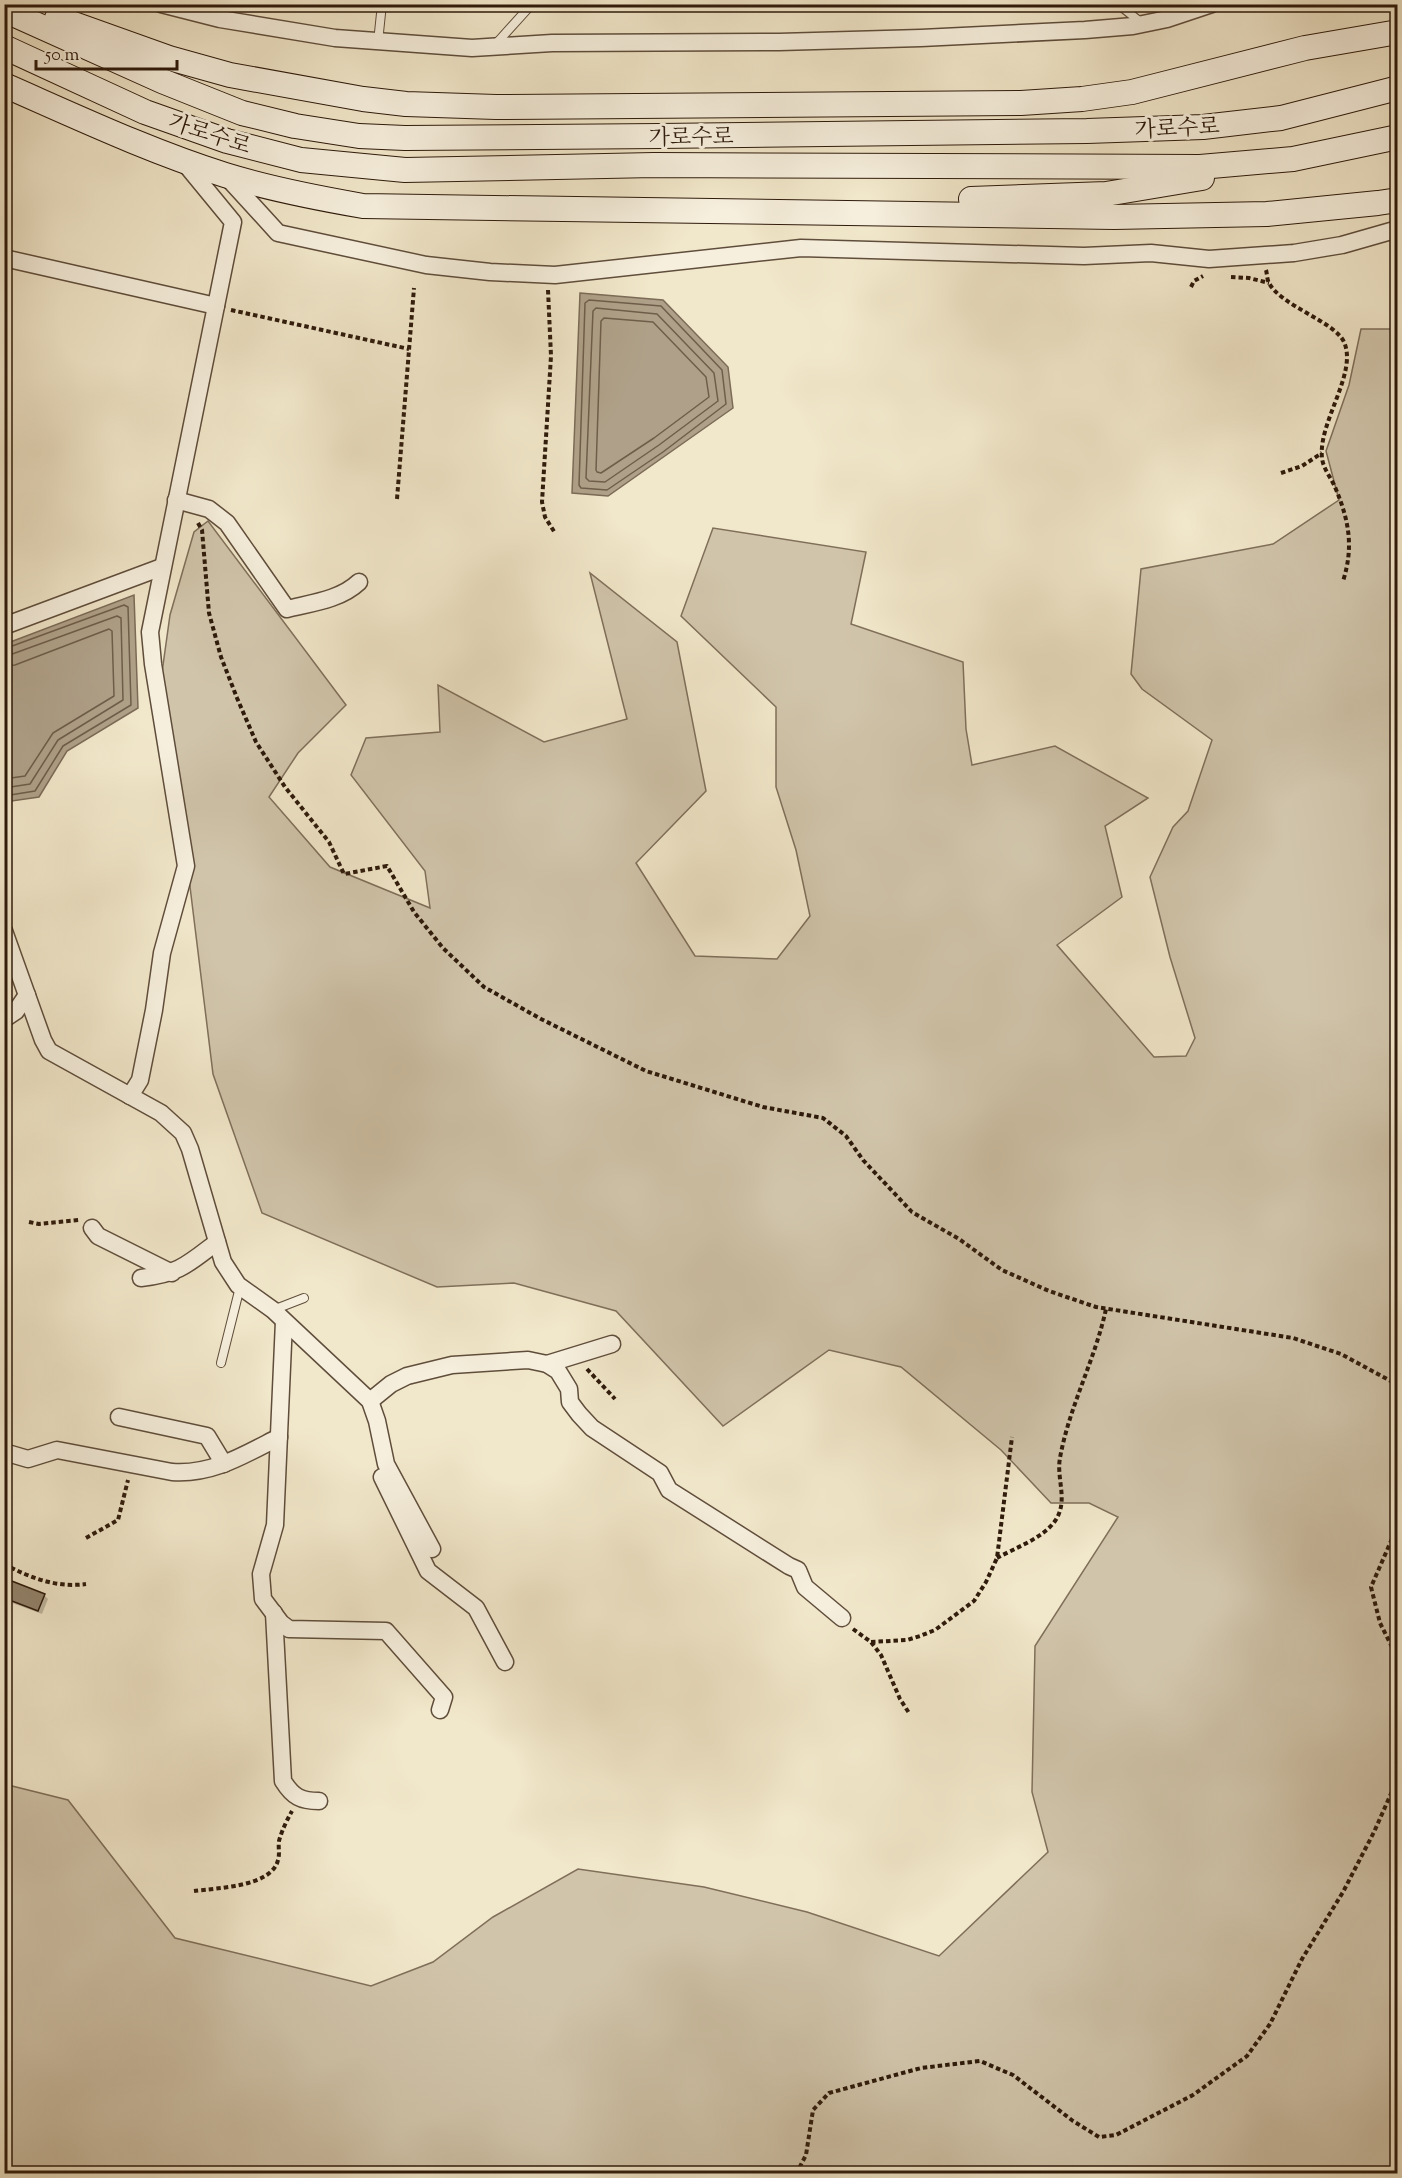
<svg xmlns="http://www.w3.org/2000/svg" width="1402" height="2178" font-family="'Sorts Mill Goudy','Noto Serif KR',serif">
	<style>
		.green { fill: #d0c4aa; stroke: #7f6f5a; stroke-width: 1.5 }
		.water { fill: #afa189; stroke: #7b6b57; stroke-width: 1.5 }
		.shadow { fill: #0003 }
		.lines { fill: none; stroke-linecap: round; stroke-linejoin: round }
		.shore { stroke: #6e5e4a; stroke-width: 1.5 }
		.building { fill: #93856e; stroke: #2e1a0b; stroke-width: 1.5 }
		.lane-casing { stroke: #5f4d3b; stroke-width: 10 }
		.street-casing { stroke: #5f4d3b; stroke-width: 19 }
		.secondary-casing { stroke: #2e1a0b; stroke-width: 26 }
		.path { stroke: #2e1a0b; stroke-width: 4; stroke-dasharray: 4.5 3; stroke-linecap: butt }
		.lane { stroke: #f6efdd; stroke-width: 8 }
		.street { stroke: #f6efdd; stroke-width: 16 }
		.secondary { stroke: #f6efdd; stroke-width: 24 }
		.labels { text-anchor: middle; stroke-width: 6; stroke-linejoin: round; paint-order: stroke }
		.street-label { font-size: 22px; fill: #2e1a0b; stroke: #f6efdd }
	</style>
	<rect width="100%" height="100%" fill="#f1e7ca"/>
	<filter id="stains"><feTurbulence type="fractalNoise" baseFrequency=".00333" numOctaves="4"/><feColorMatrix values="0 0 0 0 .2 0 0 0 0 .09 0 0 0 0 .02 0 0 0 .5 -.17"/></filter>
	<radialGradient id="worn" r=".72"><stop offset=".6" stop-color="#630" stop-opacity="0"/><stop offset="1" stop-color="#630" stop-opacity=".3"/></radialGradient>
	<path class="green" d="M1361 329H1397V2173H5L4 1784 68 1800 175 1938 371 1986 433 1962 493 1917 578 1869 704 1887 807 1912 939 1956 1048 1852 1032 1792 1035 1646 1118 1517 1089 1503H1051L1001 1450 901 1367 829 1350 723 1426 616 1311 514 1283 437 1287 262 1213 213 1074 185 846 159 694 170 615 194 532 208 521 346 705 298 753 269 797 330 867 430 908 425 871 351 775 366 738 440 732 438 685 544 742 627 719 590 573 677 642 706 791 636 863 695 956 777 959 810 916 796 850 776 787V707L681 616 713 528 866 552 851 624 963 662 966 729 972 765 1055 746 1148 798 1105 826 1122 897 1057 945 1154 1057 1186 1056 1195 1038 1170 957 1150 877 1173 827 1188 811 1212 740 1142 689 1131 674 1141 569 1273 544 1339 500 1326 451 1349 385Z"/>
	<g class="water">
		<path d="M580 293 663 300 728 367 733 408 608 496 572 493Z"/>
		<path d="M134 595 138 708 67 751 39 797 5 802V644Z"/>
	</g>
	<path class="shadow" d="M4 1580 44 1595 48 1599 42 1614 4 1600Z"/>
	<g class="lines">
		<g class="shore">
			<path d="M589 300 661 306 722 370 726 404 663 452 607 490 581 488 579 485 585 303Z"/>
			<path d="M596 308 657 314 714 373 718 401 659 445 605 482 589 481 586 478 593 311Z"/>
			<path d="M604 318 653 322 706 377 709 397 654 438 601 473 597 472 596 470 601 321Z"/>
			<path d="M4 649 124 605 128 607 131 705 63 746 35 791 4 796"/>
			<path d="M4 657 117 616 121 618 123 700 58 740 30 784 4 788"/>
			<path d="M4 666 15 665 109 629 112 631 114 696 53 733 25 776 4 779"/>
		</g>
	</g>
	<path class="building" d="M4 1578 45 1594 38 1611 4 1598Z"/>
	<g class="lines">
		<g class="lane-casing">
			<g id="lane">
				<path d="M1118 4 1143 24"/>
				<path d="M378 42 382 4"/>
				<path d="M494 46 532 4"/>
				<path d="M273 1310 304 1298"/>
				<path d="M221 1363 240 1287"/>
			</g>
		</g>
		<g class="street-casing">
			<g id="street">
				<path d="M161 4 220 19 335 38 472 48 552 43 779 42 921 38 1085 30 1133 26 1167 19 1212 4"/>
				<path d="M226 176 278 233 426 265 490 272 555 275 801 248 1084 256 1151 253 1209 259 1294 253 1342 245 1398 229"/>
				<path d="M4 258 216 306"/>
				<path d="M176 500 209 509 227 523 287 609C311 603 340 600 359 582"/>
				<path d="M4 626 162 567"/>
				<path d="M4 931 43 1040 49 1051 161 1113 183 1133 190 1149 223 1262 238 1285 273 1310 370 1401 377 1421 386 1464 432 1549"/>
				<path d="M4 1019 16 1011 27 995"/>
				<path d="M130 1096 140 1080 154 1010 162 953 186 866 153 664 150 632 233 222 182 160"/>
				<path d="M92 1228 98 1236 172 1273"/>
				<path d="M141 1278C179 1274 188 1264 217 1242"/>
				<path d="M284 1321 275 1525 261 1574 263 1599 281 1623 289 1629 386 1631 444 1697 440 1710"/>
				<path d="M547 1364 612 1344"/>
				<path d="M370 1401 391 1384 407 1376 452 1365 528 1360 547 1364 558 1371 569 1389 570 1402 579 1414 592 1428 660 1473 669 1490 789 1566 798 1570 805 1587 842 1618"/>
				<path d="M119 1417 207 1436 224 1464"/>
				<path d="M4 1452 28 1459 57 1450 172 1472C212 1475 244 1455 279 1437"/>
				<path d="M382 1477 428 1571 476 1608 505 1662"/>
				<path d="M274 1613 283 1781C293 1797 301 1801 319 1801"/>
			</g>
		</g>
		<g class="secondary-casing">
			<g id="secondary">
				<path d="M4 10 162 81 242 113 295 126 359 136 405 138 659 136 1087 131 1203 127 1281 118 1398 88"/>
				<path d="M57 18 169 58 230 75 363 99 406 104 496 107 1021 103 1082 99 1132 92 1305 48 1398 32"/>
				<path d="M4 47 145 112 227 141 301 160 405 170 654 165 1200 167 1293 159 1398 137"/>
				<path d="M4 85C77 117 149 151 225 175 270 189 317 198 363 206L1114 217 1267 214 1378 203 1398 200"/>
				<path d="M971 199 1106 194 1202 178"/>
			</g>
		</g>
		<g class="path">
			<path d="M1266 270C1267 273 1267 280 1269 283 1281 306 1334 321 1344 342 1358 373 1318 422 1322 458 1323 468 1331 478 1335 487 1349 520 1354 547 1343 581"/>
			<path d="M1231 277 1249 278 1269 283"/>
			<path d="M1191 287 1194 281 1203 276"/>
			<path d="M548 290 551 356 542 502 545 517 555 533"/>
			<path d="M231 310 409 349"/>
			<path d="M1281 473 1302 466 1322 453"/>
			<path d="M397 499 414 288"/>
			<path d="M198 523 202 530 209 613 221 657 237 698 256 742 285 787 329 842 344 874 387 866 414 912 443 948 484 987 541 1019 646 1071 763 1107 823 1118 846 1136 863 1160 912 1212 959 1239 1002 1270 1049 1291 1096 1307 1293 1338 1341 1354 1398 1385"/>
			<path d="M29 1222 39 1224 79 1220"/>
			<path d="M587 1369 615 1399"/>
			<path d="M1398 1525 1371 1587 1380 1623 1398 1659"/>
			<path d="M86 1538 118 1520 128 1480"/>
			<path d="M997 1558C1015 1548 1043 1538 1055 1521 1069 1501 1056 1479 1060 1458 1069 1407 1095 1360 1106 1309"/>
			<path d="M4 1564C31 1578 56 1588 86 1584"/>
			<path d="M853 1629 871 1642 881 1655 900 1699 909 1713"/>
			<path d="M871 1642 907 1640 920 1636 935 1630 974 1601 986 1582 997 1558 1012 1437"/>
			<path d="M194 1891C216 1888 272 1887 278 1860 280 1854 278 1847 279 1841 282 1830 287 1820 292 1811"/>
			<path d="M796 2174 806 2155 813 2110 829 2093 921 2068 980 2061 1013 2075 1073 2121 1099 2137 1116 2135 1193 2095 1247 2056 1270 2024 1302 1959 1343 1892 1374 1832 1398 1778"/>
		</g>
		<use href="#lane" class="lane"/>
		<use href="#street" class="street"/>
		<use href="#secondary" class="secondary"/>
	</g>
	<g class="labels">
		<g class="street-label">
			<text transform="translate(1177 127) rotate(-3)" y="8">가로수로</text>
			<text transform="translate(210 133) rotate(18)" y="8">가로수로</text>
			<text transform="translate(691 136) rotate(-1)" y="8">가로수로</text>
		</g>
	</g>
	<rect width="1402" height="2178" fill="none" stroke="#f1e7ca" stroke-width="24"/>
	<rect x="6" y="6" width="1390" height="2166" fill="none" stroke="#2e1a0b" stroke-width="3"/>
	<rect x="12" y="12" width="1378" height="2154" fill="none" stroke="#2e1a0b" stroke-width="1.5"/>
	<path d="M36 60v9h141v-9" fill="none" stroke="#2e1a0b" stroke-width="3"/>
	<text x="45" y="60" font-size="18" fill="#2e1a0b" stroke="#f6efdd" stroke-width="4.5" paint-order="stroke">50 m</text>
	<rect width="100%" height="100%" filter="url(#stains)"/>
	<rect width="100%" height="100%" fill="url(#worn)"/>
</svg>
